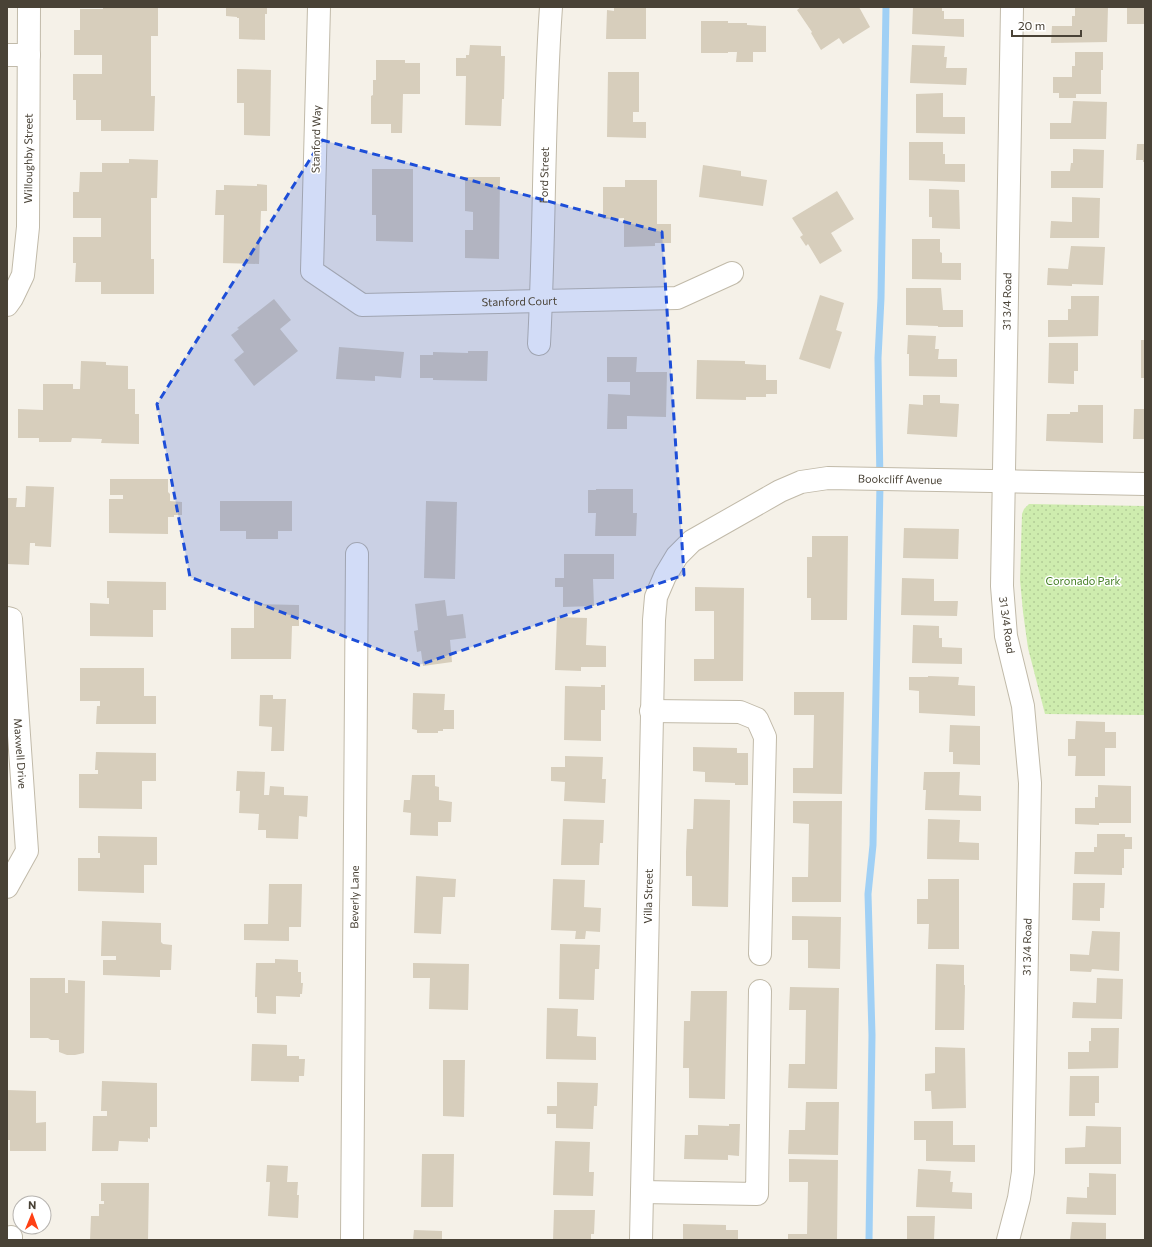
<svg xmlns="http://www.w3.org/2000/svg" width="1152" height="1247" font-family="Commissioner,sans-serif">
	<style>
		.park { fill: url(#park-dots) }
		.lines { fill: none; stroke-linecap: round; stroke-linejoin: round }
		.stream { stroke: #a0d0f5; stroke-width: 7 }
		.building { fill: #d7cebc }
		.minor-casing { stroke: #c1baa9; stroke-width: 24 }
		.minor { stroke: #fff; stroke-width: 22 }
		.marked { fill: #1d4ed8; fill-opacity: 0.2; stroke: #1d4ed8; stroke-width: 3; stroke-dasharray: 8 5; stroke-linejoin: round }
		.labels { text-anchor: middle; stroke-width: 3; stroke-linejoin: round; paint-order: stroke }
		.street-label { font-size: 11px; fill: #494236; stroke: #fff }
		.park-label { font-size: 11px; fill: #447f24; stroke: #fff }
	</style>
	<defs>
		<pattern id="park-dots" width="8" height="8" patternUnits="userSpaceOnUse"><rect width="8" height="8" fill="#ceecae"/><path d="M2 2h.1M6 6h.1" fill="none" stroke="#b2cc96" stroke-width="1.8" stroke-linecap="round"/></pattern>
	</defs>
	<rect width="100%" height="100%" fill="#f5f1e8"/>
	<path class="park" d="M1029 504 1145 506V715L1045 714 1028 648 1023 612 1020 580 1022 514 1024 509Z"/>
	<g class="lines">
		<path class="stream" d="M869 1240 872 1035 868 894 873 845 880 484 878 358 881 298 886 7"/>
	</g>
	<g class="building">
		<path d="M103 7H158V36H151V96H155L154 131H101V120H76V100H73V74H102V55H74V30H80V9H103Z"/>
		<path d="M226 7H267V14H265V40L239 39V18H237V17L226 16Z"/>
		<path d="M614 7H646V39H606L607 10 614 11Z"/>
		<path d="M801 7H859L870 27 843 44 839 38 821 50 811 33 812 32 797 10Z"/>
		<path d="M913 7H942V11H944V19H964V37L912 34Z"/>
		<path d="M1075 7H1108L1107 42 1051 43 1052 26H1072V16H1075Z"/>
		<rect x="1127" y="7" width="18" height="17"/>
		<path d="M701 21H728V23H747V25L766 26V52H753V62H736L737 52H728V53H701Z"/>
		<path d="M470 45 501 46V56H505L504 99H502L501 126 465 125 466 76H456V58H466V55H469Z"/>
		<path d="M912 45 945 46 944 57H947L946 68H967L966 85 910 83Z"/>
		<path d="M1075 52H1103V70H1101V94H1076V98H1059V93H1053V77H1072V66H1075Z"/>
		<path d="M376 60H405V63H420V94H403L402 133H391V124H371V96L373 95V80H376Z"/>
		<path d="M237 69 271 70 270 136 244 135V103H237Z"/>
		<path d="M608 72H639V112H633V122H646V138L607 137Z"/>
		<path d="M943 93V117H965V134L916 133V94Z"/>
		<path d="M1073 101 1107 102 1106 139H1050V123H1071Z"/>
		<path d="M909 142H943V154H945V164H965V182L909 180Z"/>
		<path d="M1137 144H1145V162H1143V160H1136Z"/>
		<path d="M1073 149 1104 150 1103 188H1051V171H1070L1071 163H1073Z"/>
		<path d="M129 159 158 160 157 198H151V259H154V294H101V282H75L76 263H73V237H101V218H73V192H79L80 172H102V163H129Z"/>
		<path d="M703 165 741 171V176L767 180 763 206 699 197Z"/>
		<path d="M372 169H413V242L376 241V215H372Z"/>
		<path d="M465 177H500L499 259 465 258V230H473V212L465 211Z"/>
		<path d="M625 180H657V224H671V243H655V246L624 247V218L603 219V187H625Z"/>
		<path d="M257 184 267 185V211H261L259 264 223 263 224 215H215L216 190H224V185L257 186Z"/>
		<path d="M929 189 959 190 960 229 932 228V217H929Z"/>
		<path d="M837 191 854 219 831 233 842 251 820 264 808 244 806 246 800 237 803 235 792 218Z"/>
		<path d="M1072 197 1100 198 1099 238H1050L1051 221 1072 222Z"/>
		<path d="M912 239H940V252L942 253V263H961V280L912 279Z"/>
		<path d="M1071 246 1105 247 1103 285 1072 284V286L1047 285 1048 268 1068 269Z"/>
		<path d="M906 288H941L943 310H963V327H938V326L906 325Z"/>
		<path d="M820 295 844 303 836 330 842 332 830 369 799 359Z"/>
		<path d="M1071 296H1099L1098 336 1048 337V320H1068V309H1071Z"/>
		<path d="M274 299 291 320 280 329 298 351 254 386 234 360 244 352 231 335 239 329 237 328Z"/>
		<path d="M908 335 936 336 935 349H939L938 359H957V377L909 376V354H907Z"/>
		<rect x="1141" y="340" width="4" height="38"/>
		<path d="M1049 343H1078V371H1074V384L1048 383Z"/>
		<path d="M339 347 404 352 401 378 375 376V381L336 379Z"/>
		<path d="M468 351H488L487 381 433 380V378H420V355H433V352L468 353Z"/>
		<path d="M607 357H637L636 372H667L666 417 627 416V429H607L608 394 630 395V382H607Z"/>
		<path d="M697 360 745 361V364L766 365V380H777V394H766V397H746V400L696 399Z"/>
		<path d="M81 361 106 362V365L128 366V389H135V414H139V444L101 443 102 439 72 438 71 442H39V438H18V409L43 410V384H73V389H80Z"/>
		<path d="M923 395H940V403L959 404 957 437 907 434 909 404 923 405Z"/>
		<path d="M1078 405H1103V443L1046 441 1047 414H1070V412H1078Z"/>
		<path d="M1134 409H1145V439H1133Z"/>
		<path d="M110 479H168V492L170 494V501L182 502V515H174V517H168V534L109 533V499H123V495H110Z"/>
		<path d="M26 486 54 487 51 547 35 546V543H30L29 565 7 564V498H17L16 507H25Z"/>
		<path d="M596 489H633V513H637L636 536H595L596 513H588V490H596Z"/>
		<path d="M220 501H292V531H278V539H246V531H220Z"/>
		<path d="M426 501 457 502 455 579 424 578Z"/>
		<path d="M904 528 959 529 958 559 903 558Z"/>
		<path d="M812 536H848L847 620H811V598H807V557H812Z"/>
		<path d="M564 554H614V579H593L594 606 563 607V587H555V578H564Z"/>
		<path d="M902 578 934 579V601H958L957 616 901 615Z"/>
		<path d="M107 581 166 582V610H153V637L90 636V603L109 604V598H107Z"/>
		<path d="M695 587 744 588 743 681H694V659H714V611H695Z"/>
		<path d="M445 600 447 616 463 614 466 638 450 640 452 662 423 666 421 651 417 652 414 631 418 630 415 604Z"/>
		<path d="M254 604 299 605V626H292L291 659H231V628H254Z"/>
		<path d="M557 617 587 618 586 645 606 646V667H581V671L555 670Z"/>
		<path d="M913 625 939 626V638H942V647L962 648V664L912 663Z"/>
		<path d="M80 668H144V696H156V724H96L97 706H100V701H80Z"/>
		<path d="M928 676 959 677 958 685 975 686V716L919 713V691L909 690V677H928Z"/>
		<path d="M601 685H605V710H601V741L564 740 565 686 601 687Z"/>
		<path d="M794 692H844L842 794 793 793V768H813L814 715H794Z"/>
		<path d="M413 693 445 694 444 710H454V729H443V731H438V733H417V730L412 729Z"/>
		<path d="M260 695H273V699H286L284 751H271L272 727 259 726Z"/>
		<path d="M1076 721 1105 722V732H1116V748H1105V776H1075L1076 756H1068V739H1075Z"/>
		<path d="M950 725 980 726V765L953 764V752H949Z"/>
		<path d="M693 747 737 748V753H748V785H735V783L705 782V772L693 771Z"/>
		<path d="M96 752 156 753V781H142V809L79 808V774H98V770H95Z"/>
		<path d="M565 756 603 757 602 779H606L605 803 564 801 565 782 551 781V767H565Z"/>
		<path d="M237 771 265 772 264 795H269L270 786 284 787V795L308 796 307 817 299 816 298 839 266 838V830H258L259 814 239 813 240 791H236Z"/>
		<path d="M924 772H960L959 795 981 796V811L925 810 926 790H923Z"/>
		<path d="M412 775H435V786L439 787V800L452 802 451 822H438V836L410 835 411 813 403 812 404 800H410Z"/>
		<path d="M1098 785 1131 786V823H1099V825L1075 824V808H1095V797H1098Z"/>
		<path d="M694 799 730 800 728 907 692 906V876H686V852L687 829H693Z"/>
		<path d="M793 801H842L841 902H792V877H808L809 824 793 823Z"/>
		<path d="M563 819 604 820 603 843H600L599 865H561Z"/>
		<path d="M928 819 960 820 959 842 979 843V860L927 859Z"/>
		<path d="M1097 834H1125V837H1132V849H1124V868H1122V875L1074 874 1075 852H1094V847H1097Z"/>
		<path d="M98 836 157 837V865H144V893L78 891V858H100V853H98Z"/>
		<path d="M416 876 456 879 455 897H443L441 934 414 933Z"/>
		<path d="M553 879 585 880 584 907 601 908 600 932 586 931 585 939H575L576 931 551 930Z"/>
		<path d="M928 879H959V949H928L929 924H917V899H928Z"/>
		<path d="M1073 883H1105L1104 908H1100V921L1072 920Z"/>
		<path d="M269 884H302L301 927H289V941L244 940V924H268Z"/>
		<path d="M792 916 841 917 840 969 808 968V940H792Z"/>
		<path d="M102 921 161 923V942L163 944 172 945 171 970H160V977L103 975V960H116V956H101Z"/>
		<path d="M1092 931 1120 932 1119 971 1092 969 1091 972 1070 971V954L1089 955Z"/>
		<path d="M560 944 600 945 599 969H595L594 1000 559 999Z"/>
		<path d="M275 959 298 960V972H301V983H303L302 994H300V997L276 996V1014L257 1013V997H255L256 963H275Z"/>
		<path d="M413 963 469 964 468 1010 429 1009 430 978H413Z"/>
		<path d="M936 964 964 965V985H965L964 1030H935Z"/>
		<path d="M30 978H65V993H68V980L85 981 84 1053 75 1055H67L59 1052V1040H51L48 1038H30Z"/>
		<path d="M1097 978 1123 979 1122 1019 1072 1018 1073 1002 1096 1003Z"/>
		<path d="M790 987 839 988 837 1089 788 1088 789 1064H805L806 1010H789Z"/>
		<path d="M691 991H727L725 1099 689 1098V1068H683L684 1021H690Z"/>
		<path d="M547 1008 578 1009 577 1036 596 1037V1060L546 1059Z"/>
		<path d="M1091 1028H1119L1118 1068 1068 1069V1052H1089V1041H1091Z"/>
		<path d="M252 1044 287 1045V1056H299V1059H305L304 1076H299V1082L251 1081Z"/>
		<path d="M935 1047 965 1048 966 1108 932 1109 931 1091H925V1074L935 1073Z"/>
		<path d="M443 1060H465L464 1117 443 1116Z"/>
		<path d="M1070 1076H1099V1103H1095V1116H1069Z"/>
		<path d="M102 1081 157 1083V1127H150V1139L148 1138V1142L119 1141 118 1151H92L93 1116H107V1111H101Z"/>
		<path d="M557 1082 598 1083 597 1106H594L593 1129 556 1128V1114H547V1106H557Z"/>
		<path d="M7 1090 36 1091V1123L46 1122V1151H10V1140H7Z"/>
		<path d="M806 1102H839L838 1155 788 1154 789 1130H805Z"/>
		<path d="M914 1121H953V1145H975V1162L926 1161V1140H914Z"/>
		<path d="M729 1124H740L739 1156 728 1155V1160L684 1159 685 1135H698V1125L729 1126Z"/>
		<path d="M1086 1126 1121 1127V1164H1065V1148L1085 1147Z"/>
		<path d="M555 1141 590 1142 589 1172H594L593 1196 553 1195Z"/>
		<path d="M422 1154H454L453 1207H421Z"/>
		<path d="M789 1159 838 1160 837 1240H788V1234H807L808 1182H789Z"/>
		<path d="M267 1165 288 1166 287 1182H298L297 1195H299L298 1218 268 1216 270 1182H266Z"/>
		<path d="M918 1169 951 1171 950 1182H953L952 1192 972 1193V1209L916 1207Z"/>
		<path d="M1089 1173 1116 1174V1215L1066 1214 1067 1197 1087 1198V1187H1089Z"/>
		<path d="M101 1183H149L148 1240H90L91 1216H99V1204H104V1201H101Z"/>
		<path d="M554 1210H595L594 1234H591V1240H553Z"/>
		<path d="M907 1216H935L934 1240H907Z"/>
		<path d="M1072 1222 1106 1223V1240H1070Z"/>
		<path d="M683 1224 726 1225V1230H738V1240H683Z"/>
		<path d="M414 1230 442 1231V1240H413Z"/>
	</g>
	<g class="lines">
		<g class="minor-casing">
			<g id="minor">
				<path id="s1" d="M319 7 312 271 362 305 677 298 732 273"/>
				<path d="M7 55H29"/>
				<path id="s2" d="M7 305 12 298 23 275 28 227 29 7"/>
				<path id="s3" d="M539 344C545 231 543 119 551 7"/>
				<path id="s4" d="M7 618 11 619 27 851 7 887"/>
				<path d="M651 711 740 712 757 719 765 737 760 954"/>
				<path d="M642 1192 757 1194 760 991"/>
				<path d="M11 1240V1237"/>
				<path id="s5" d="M352 1240 357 554"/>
				<path id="s6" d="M641 1240 654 620 656 597 665 576 677 556 692 541 780 491 801 482 828 478 1145 484"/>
				<path id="s7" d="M1008 1240 1019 1198 1023 1172 1030 783 1023 706 1006 636 1002 586 1012 7"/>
			</g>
		</g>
		<use href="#minor" class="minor"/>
	</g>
	<path class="marked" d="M322 140 662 232 684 575 419 665 190 577 157 404Z"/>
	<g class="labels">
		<g class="street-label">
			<text transform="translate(316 139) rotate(-89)" y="4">Stanford Way</text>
			<text dy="4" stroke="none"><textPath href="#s2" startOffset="151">Willoughby Street</textPath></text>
			<text dy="4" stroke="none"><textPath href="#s3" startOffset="169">Ford Street</textPath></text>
			<text dy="4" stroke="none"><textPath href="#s1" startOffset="482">Stanford Court</textPath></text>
			<text dy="4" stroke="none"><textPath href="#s7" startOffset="943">31 3/4 Road</textPath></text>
			<text dy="4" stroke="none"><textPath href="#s6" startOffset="934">Bookcliff Avenue</textPath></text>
			<text transform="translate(1007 625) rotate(82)" y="4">31 3/4 Road</text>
			<text dy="4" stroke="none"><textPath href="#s4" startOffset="139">Maxwell Drive</textPath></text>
			<text dy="4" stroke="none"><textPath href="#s6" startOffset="344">Villa Street</textPath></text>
			<text dy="4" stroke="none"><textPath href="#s5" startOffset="343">Beverly Lane</textPath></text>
			<text dy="4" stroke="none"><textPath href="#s7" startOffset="295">31 3/4 Road</textPath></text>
		</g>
		<g class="park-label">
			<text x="1083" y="585">Coronado Park</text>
		</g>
	</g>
	<rect width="1152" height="1247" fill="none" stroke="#494236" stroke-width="16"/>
	<g transform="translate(32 1215) rotate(1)"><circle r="19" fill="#ffffff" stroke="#b6b3af"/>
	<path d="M0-3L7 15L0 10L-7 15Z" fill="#ff4014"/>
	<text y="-6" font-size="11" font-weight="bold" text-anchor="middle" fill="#494236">N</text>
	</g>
	<path d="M1012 30v6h69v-6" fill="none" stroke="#494236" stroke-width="2"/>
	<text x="1018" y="30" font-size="12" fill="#494236" stroke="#ffffff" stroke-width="3" paint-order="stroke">20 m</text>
</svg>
